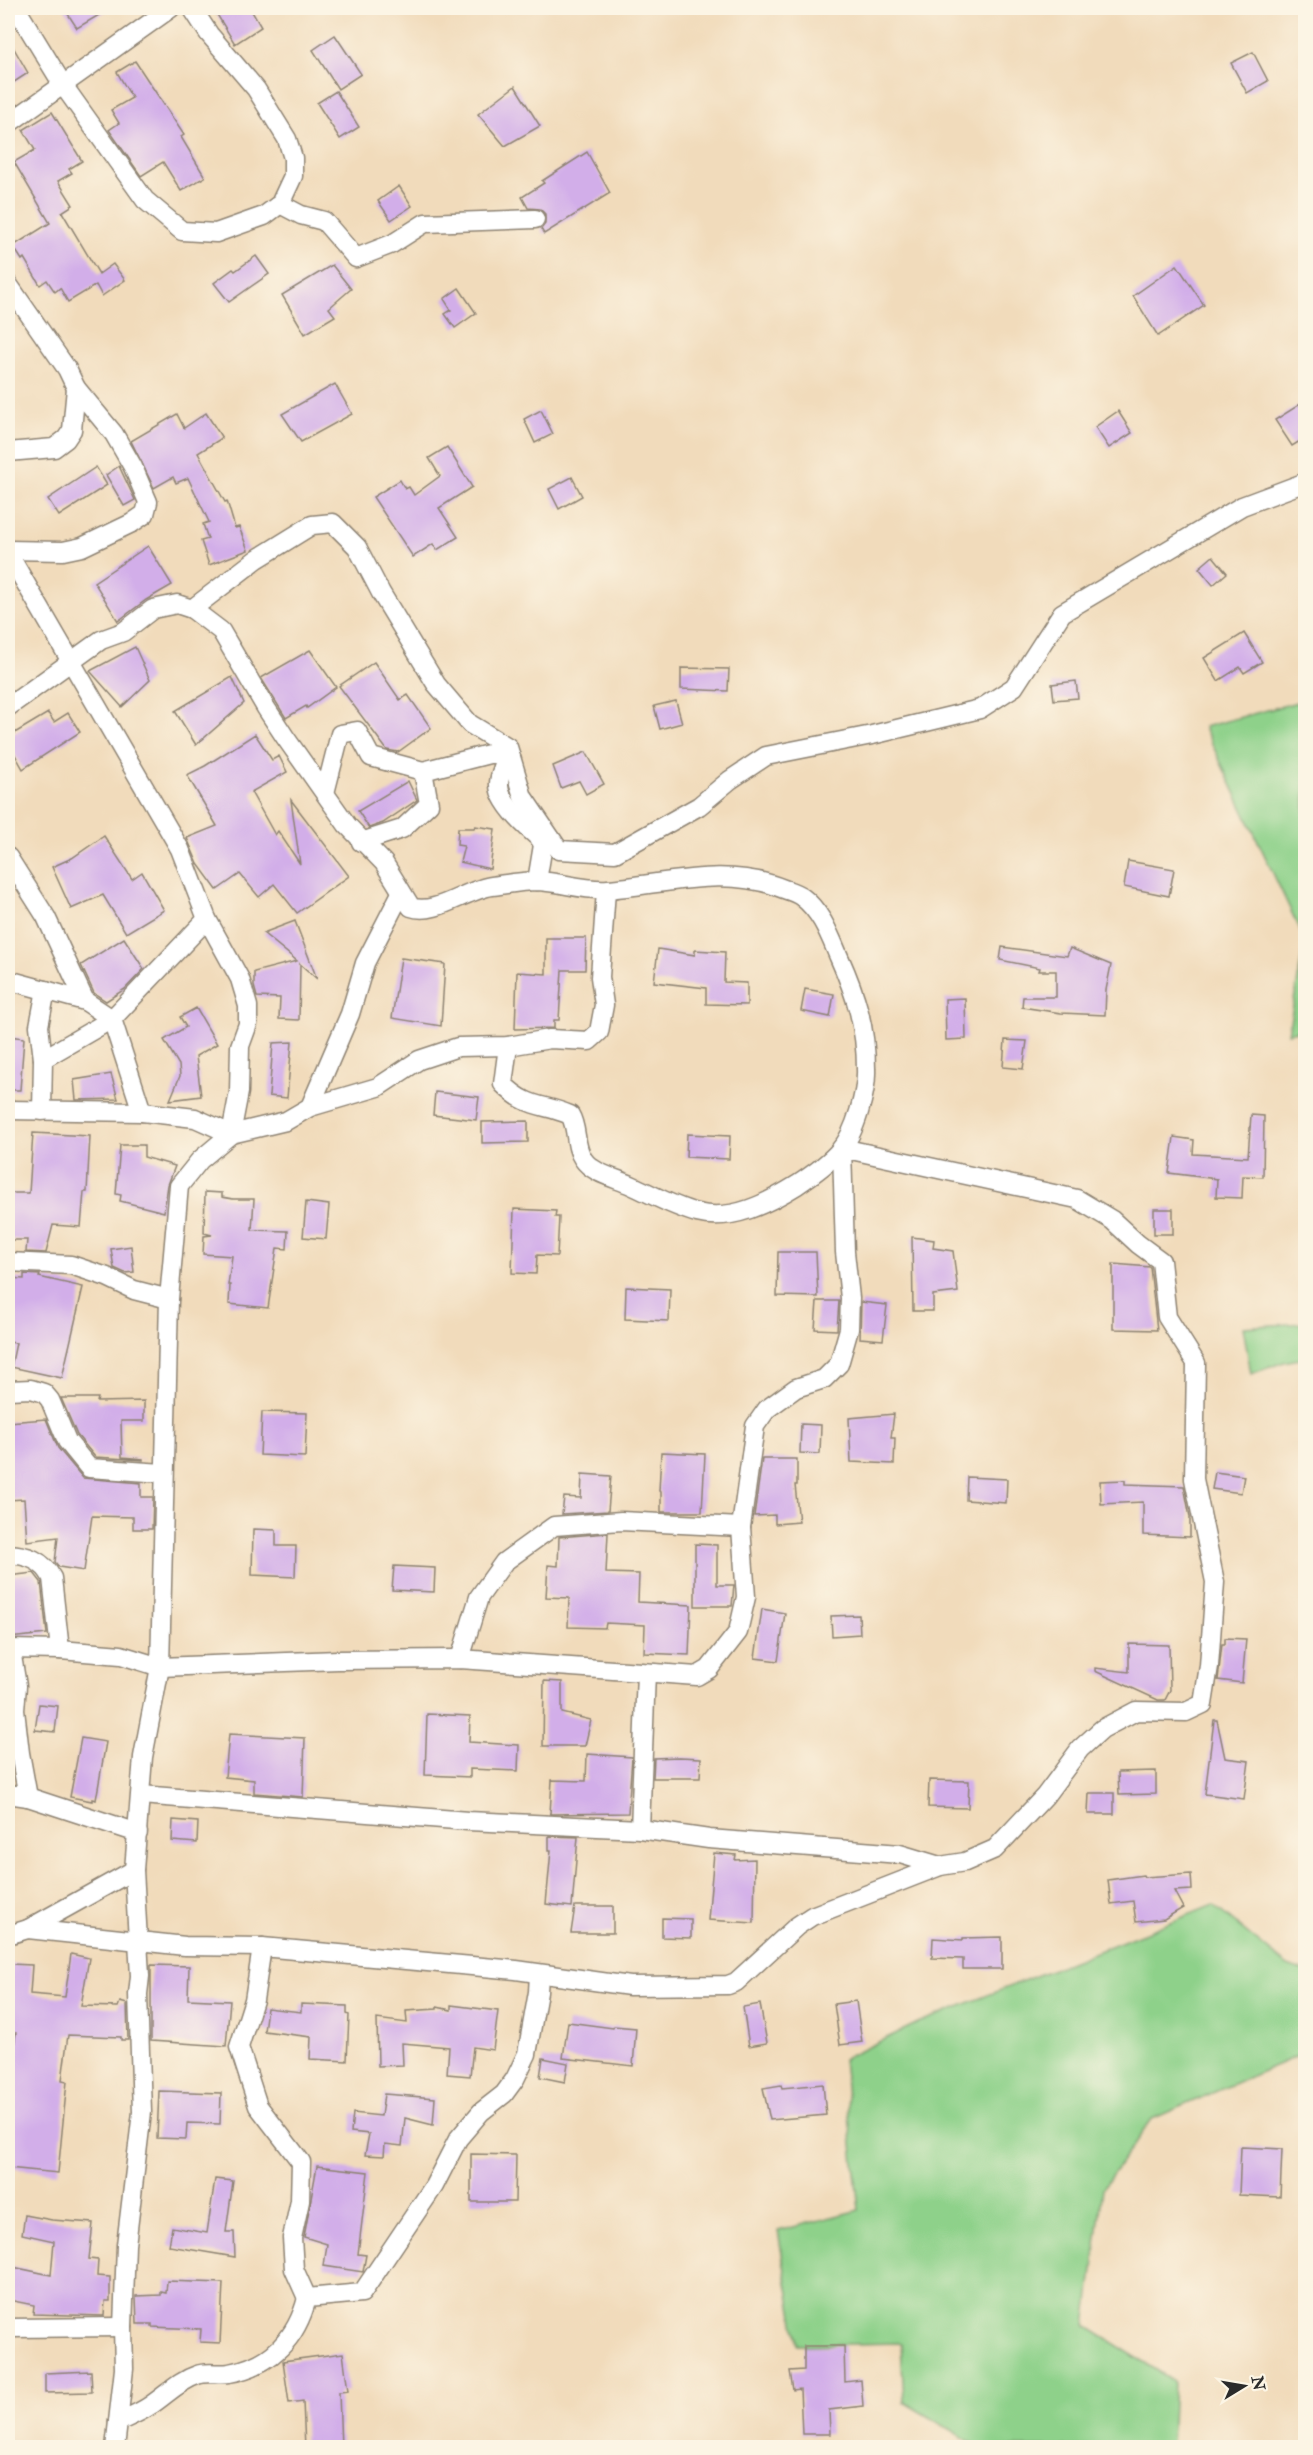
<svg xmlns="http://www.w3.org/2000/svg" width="1313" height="2455" font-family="'IM FELL Double Pica',serif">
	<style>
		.green { fill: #8ed18a; stroke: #5c7e5a; stroke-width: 1.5 }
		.building { fill: #d2aee9 }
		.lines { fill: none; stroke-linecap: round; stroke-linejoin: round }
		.street-casing { stroke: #8e8373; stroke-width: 21 }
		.street { stroke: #fff; stroke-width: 18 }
	</style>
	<rect width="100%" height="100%" fill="#fcf5e5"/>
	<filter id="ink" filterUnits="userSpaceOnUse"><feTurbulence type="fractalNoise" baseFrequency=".0167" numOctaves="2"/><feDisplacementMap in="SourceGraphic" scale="12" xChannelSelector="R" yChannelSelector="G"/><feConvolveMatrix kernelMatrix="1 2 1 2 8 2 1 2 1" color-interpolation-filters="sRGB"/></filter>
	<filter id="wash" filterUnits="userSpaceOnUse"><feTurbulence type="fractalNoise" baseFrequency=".008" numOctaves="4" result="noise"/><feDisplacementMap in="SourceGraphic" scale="24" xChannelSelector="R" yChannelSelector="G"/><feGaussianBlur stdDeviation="1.35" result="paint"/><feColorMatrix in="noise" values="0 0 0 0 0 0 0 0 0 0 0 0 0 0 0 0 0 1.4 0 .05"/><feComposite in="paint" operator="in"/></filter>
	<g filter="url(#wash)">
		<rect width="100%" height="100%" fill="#f1dbbb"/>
		<g class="green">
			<path d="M1305 700V1029L1288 1033 1305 941 1204 727Z"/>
			<path d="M1305 1323V1358L1284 1362 1251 1374 1243 1327Z"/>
			<path d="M1213 1905 1288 1966 1305 1972V2053L1152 2119 1103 2188 1086 2326 1174 2381 1171 2447H979L904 2402 901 2343 798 2345 778 2231 859 2210 843 2059 918 2023Z"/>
		</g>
		<g id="blocks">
			<g class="building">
				<path d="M64 8H111L77 28Z"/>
				<path d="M213 8H250L261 27 235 44Z"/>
				<path d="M335 35 361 74 338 89 313 50Z"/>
				<path d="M8 38 28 73 8 86Z"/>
				<path d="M1253 52 1268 81 1247 93 1231 63Z"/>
				<path d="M135 61 184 135 181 137 205 177 181 191 163 162 141 176 109 130 119 123 111 110 132 98 117 72Z"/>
				<path d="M515 86 540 126 505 146 478 114Z"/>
				<path d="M336 91 359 127 340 139 317 103Z"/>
				<path d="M52 112 82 161 69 169 72 173 58 181 73 205 62 212 99 274 113 264 125 280 102 296 96 285 68 302 60 288 55 292 47 280 40 285 24 258 22 260 13 246 50 223 14 162 35 150 23 130Z"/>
				<path d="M587 152 610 193 544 234 541 229 545 224V214L540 209 528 208 522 197 544 183 542 181Z"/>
				<path d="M399 186 412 206 391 220 378 201Z"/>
				<path d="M256 256 269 274 229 302 214 283 233 269 235 271Z"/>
				<path d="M332 265 351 289 329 308 335 316 305 334 282 295Z"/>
				<path d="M1177 265 1204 305 1158 336 1133 296Z"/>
				<path d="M459 288 476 313 455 328 445 314 451 310 444 299Z"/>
				<path d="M335 384 352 414 301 442 282 414Z"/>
				<path d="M1305 401V438L1292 446 1275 420Z"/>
				<path d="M541 410 553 434 535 443 524 419Z"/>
				<path d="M1118 411 1132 433 1109 448 1095 427Z"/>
				<path d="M206 413 222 438 198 453 225 502 227 501 235 528 239 527 248 550 209 565 201 541 208 539 203 524 209 522 188 478 176 483 173 477 154 488 131 441 177 414 184 428Z"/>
				<path d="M447 447 472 487 439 508 458 537 437 550 433 544 413 557 373 497 400 480 405 489 409 487 414 495 440 476 429 458Z"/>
				<path d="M119 466 135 500 124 506 106 475Z"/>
				<path d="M96 467 107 485 59 516 48 499Z"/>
				<path d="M572 477 582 496 559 509 549 489Z"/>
				<path d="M148 546 172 585 146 600 118 621 94 582Z"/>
				<path d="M1213 556 1227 573 1213 585 1199 568Z"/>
				<path d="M1244 633 1262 662 1244 673 1240 667 1218 681 1204 658Z"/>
				<path d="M135 647 150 680 122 707 90 671Z"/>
				<path d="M310 650 336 687 307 708 306 706 286 718 261 678Z"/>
				<path d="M374 662 400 700 408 695 431 728 398 752 387 750 339 686Z"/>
				<path d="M681 668 729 669 728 691 681 689Z"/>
				<path d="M232 677 244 703 196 745 175 711Z"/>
				<path d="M1076 681 1078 698 1054 700 1052 684Z"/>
				<path d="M676 701 682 723 660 729 654 706Z"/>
				<path d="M48 713 54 722 68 713 80 732 23 769 8 742V737Z"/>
				<path d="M255 734 272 760 279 756 287 772 251 792 275 835 278 831 300 864 291 800 349 876 297 913 274 884 259 897 240 874 217 890 198 864 187 838 217 826 187 775 205 766Z"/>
				<path d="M586 752 604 784 586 794 579 781 561 788 553 766Z"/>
				<path d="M408 781 417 800 383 823 369 828 358 811Z"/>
				<path d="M475 826 495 829 490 869 460 862 464 846 457 845 458 828H474Z"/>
				<path d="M104 836 132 879 142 872 164 910 126 933 103 895 71 909 52 867 72 858Z"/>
				<path d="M1128 861 1174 869 1169 896 1124 887Z"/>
				<path d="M295 921 317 979 300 964 299 1020 279 1019 280 998 257 997 254 986V972L297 961 263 933Z"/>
				<path d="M124 938 144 969 125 989 106 1001 94 993 81 965Z"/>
				<path d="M546 938H586L585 970H562L559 1020H554V1028L515 1029 517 972 546 974Z"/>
				<path d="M1002 947 1067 956 1070 948 1111 965 1106 990 1105 1015 1061 1013 1022 1007 1023 997H1056V971H1039L1040 968 1000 960Z"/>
				<path d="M658 949 695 955V950L725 952 724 982 747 983V1005L706 1004V988L654 982Z"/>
				<path d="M401 958 445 964 441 1026 392 1018Z"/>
				<path d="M805 989 834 994 830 1017 801 1011Z"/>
				<path d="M965 998 966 1039 946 1040 945 999Z"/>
				<path d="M196 1008 217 1044 196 1056 201 1096 170 1100 180 1076 179 1065 164 1040 186 1027 180 1017Z"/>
				<path d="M8 1036 24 1038 20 1090H8Z"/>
				<path d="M1005 1040 1027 1041 1023 1069 1003 1067Z"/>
				<path d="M292 1042 287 1098 269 1096 273 1043Z"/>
				<path d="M111 1074 118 1099 76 1100 74 1080Z"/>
				<path d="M435 1092 479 1097 476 1120 433 1115Z"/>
				<path d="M1251 1115 1264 1116 1263 1177 1243 1176 1242 1198 1216 1197 1217 1179 1169 1173 1174 1137 1194 1140 1193 1154 1248 1157Z"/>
				<path d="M528 1121V1142L482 1143V1122Z"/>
				<path d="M33 1133 90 1136 87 1192H84L81 1227 53 1225 46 1253 26 1252 27 1240H8V1193H29Z"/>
				<path d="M687 1134 730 1136 729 1159 686 1157Z"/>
				<path d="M120 1145H144V1157L175 1166 168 1185 164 1212 120 1201 121 1195 116 1194Z"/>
				<path d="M205 1192 222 1193V1197L233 1199H254L252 1230 288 1231 287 1249 277 1248 268 1308 229 1304 230 1285H228L232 1256 203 1254 204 1236 212 1235 204 1233Z"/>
				<path d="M306 1202 329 1205 326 1239 303 1237Z"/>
				<path d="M514 1209 556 1211 555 1217H559L557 1256 537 1255 536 1274 512 1273Z"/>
				<rect x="1154" y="1209" width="19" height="25"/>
				<path d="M912 1237 934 1240 933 1248 953 1251 958 1292 933 1295V1311H913Z"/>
				<path d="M131 1246 134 1272 125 1273 114 1268 111 1249Z"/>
				<path d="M778 1252H816L818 1297 777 1296Z"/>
				<path d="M1113 1264 1150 1267 1157 1330 1113 1329Z"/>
				<path d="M24 1274 40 1275 39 1277 83 1287 62 1378 11 1367 16 1343 8 1342V1278L24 1279Z"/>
				<path d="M626 1287 670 1289 669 1321 625 1319Z"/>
				<path d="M817 1301H839L837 1330 815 1329Z"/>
				<path d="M861 1302 887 1305 883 1340 860 1338Z"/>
				<path d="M61 1398H98L97 1402 144 1401V1421H121L122 1457 143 1459V1460L95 1457 77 1435Z"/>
				<path d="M262 1412 307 1413 305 1457 260 1455Z"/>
				<path d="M894 1414 891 1438H895L894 1464 851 1462 849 1418Z"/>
				<path d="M46 1419 58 1448 83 1478 141 1483V1497H153L152 1529H133V1517L92 1516 84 1571 59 1567 55 1562 58 1537 27 1541 24 1499 8 1500V1422Z"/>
				<path d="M801 1424 821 1425 820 1454 800 1453Z"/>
				<path d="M661 1452 705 1454 702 1512H661V1492L659 1491Z"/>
				<path d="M762 1459H797V1485H795L799 1522 775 1524V1515L754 1516Z"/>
				<path d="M1215 1472 1244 1476 1241 1493 1212 1489Z"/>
				<path d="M582 1474 611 1476 608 1511 562 1514 564 1497 581 1498Z"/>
				<path d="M967 1477 1007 1479 1006 1503 966 1500Z"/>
				<path d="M1125 1480V1484L1184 1486 1190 1517V1537L1143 1535V1502L1101 1504 1100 1481Z"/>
				<path d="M253 1529 276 1530V1546H296L295 1577 252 1575Z"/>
				<path d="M608 1533 606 1573 639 1574 638 1602 691 1605 689 1655 644 1653 645 1625 606 1623 605 1628 568 1627 569 1598 546 1597 548 1565 558 1566 559 1537Z"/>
				<path d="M695 1544 717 1545V1585H734L732 1606H695Z"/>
				<path d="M394 1566 435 1568 434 1592 392 1590Z"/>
				<path d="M34 1573 41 1582 47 1634 8 1638V1576Z"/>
				<path d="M762 1609 785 1613 778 1661 755 1658Z"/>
				<path d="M859 1615 860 1634 832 1636 831 1616Z"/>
				<path d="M1225 1638 1246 1639 1242 1683 1218 1680 1222 1644H1225Z"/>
				<path d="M1129 1644 1169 1645 1170 1690 1165 1700H1158L1095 1671V1668L1129 1672Z"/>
				<path d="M544 1681 562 1682V1713L591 1720 585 1746H543Z"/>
				<path d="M39 1704 58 1706 55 1732 35 1730Z"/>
				<path d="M427 1714 470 1716 469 1742 519 1745 518 1771 470 1769V1777L425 1775Z"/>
				<path d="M1214 1720H1217L1225 1758 1249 1761 1244 1799 1205 1794Z"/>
				<path d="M229 1734 305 1738 303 1797 254 1793V1780L225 1777Z"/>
				<path d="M81 1738 106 1742 96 1800 92 1799V1801L70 1797Z"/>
				<path d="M587 1754 632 1757 628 1813 550 1814 552 1780 586 1781Z"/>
				<path d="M679 1757 701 1758 700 1778H653L654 1758Z"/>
				<path d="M1156 1771V1794L1119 1795 1118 1772Z"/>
				<path d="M929 1780 969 1781 968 1808 928 1807Z"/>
				<path d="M1089 1793H1114V1814H1088Z"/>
				<path d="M173 1820 198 1822 197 1843 172 1841Z"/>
				<path d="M549 1836 578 1837 572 1907 546 1904 551 1850H549Z"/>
				<path d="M714 1853 736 1855 735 1860 755 1859 754 1923 708 1920Z"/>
				<path d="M1191 1874 1192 1890 1174 1891 1183 1908 1164 1919 1136 1922 1133 1901 1111 1904 1108 1880 1143 1875 1144 1877Z"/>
				<path d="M575 1906H613V1933H571Z"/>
				<path d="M662 1918 691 1919V1938L662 1937Z"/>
				<path d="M1002 1937V1969H963V1959L932 1958 933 1938 963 1940V1938Z"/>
				<path d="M71 1954 89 1958 81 2006 118 2007 120 2002 127 2004 128 2040H121V2037L68 2035 62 2080 67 2081 58 2173 8 2168V2072H10L16 2033H8L10 1964 32 1965 30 1994 65 1997Z"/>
				<path d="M151 1965 189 1966 188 1999 230 2001 226 2046 151 2041Z"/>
				<path d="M856 2001 862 2042 840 2045 834 2004Z"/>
				<path d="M301 2004 347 2006V2014L349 2015 347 2061 310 2059 311 2037 264 2031 267 2008 301 2012Z"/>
				<path d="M760 2004 767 2043 749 2046 743 2007Z"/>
				<path d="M451 2005 498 2011 493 2050 473 2047 470 2076 447 2074 449 2047 402 2043 403 2065 378 2066 377 2019 407 2023 406 2011 437 2009V2007L451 2010Z"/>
				<path d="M568 2022 613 2028 614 2026 636 2028 633 2066 563 2058Z"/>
				<path d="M543 2058 568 2063 565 2082 540 2077Z"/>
				<path d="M823 2084 826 2115 770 2120 763 2088 781 2085 782 2088Z"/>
				<path d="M159 2091 221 2093 220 2124 187 2123 186 2139 157 2138Z"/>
				<path d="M384 2094 435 2098 433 2125 405 2118 402 2146 385 2144 384 2156 365 2155 369 2134 351 2132 353 2113 381 2116Z"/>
				<path d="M1241 2147 1282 2149 1280 2197 1239 2195Z"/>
				<path d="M471 2154 516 2155 515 2202H471Z"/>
				<path d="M317 2166 368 2172 358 2254 366 2255 363 2272 324 2266 327 2244 304 2237Z"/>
				<path d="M215 2179 233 2181 226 2232H234L235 2257 169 2246 172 2227 207 2233Z"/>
				<path d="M25 2215 52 2220 93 2223 89 2259 98 2260 97 2276 110 2277V2301H105L104 2316 33 2314 34 2305 8 2300V2266L51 2275 54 2241 22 2234Z"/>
				<path d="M167 2281 223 2283 220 2343 200 2342 201 2329 152 2327V2324H137L136 2296 161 2295V2292L166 2293Z"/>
				<path d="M804 2346H844L845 2382 861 2380 863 2406 829 2410 830 2434H802L800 2389 793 2390 790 2371 804 2370Z"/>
				<path d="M343 2353 348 2391 339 2392 341 2448H305L303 2401 289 2403 283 2361Z"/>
				<path d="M91 2371 92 2392 45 2393V2373Z"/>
			</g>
		</g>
	</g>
	<g filter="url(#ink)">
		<use href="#blocks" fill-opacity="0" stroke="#8e8373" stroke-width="1.5"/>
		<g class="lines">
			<g class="street-casing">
				<g id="street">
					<path d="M16 8 63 85 145 200 182 231 216 233 264 216 280 204 293 176V158L287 139 256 89 209 34 192 8"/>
					<path d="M8 124 171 8"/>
					<path d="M280 204 301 215 324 221 356 258 392 244 425 223 535 219"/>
					<path d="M8 284 67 369 76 388 72 430 66 439 54 448 8 452"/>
					<path d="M8 550 63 551 82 547 132 523 145 514 148 502 133 467 114 434 76 388"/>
					<path d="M8 553 180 849 207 919 240 979 248 1006V1024L240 1046 239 1092 231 1134 200 1160 179 1186 169 1299 160 1667 143 1757 134 1870 140 1976 138 1994 142 2112 126 2245 123 2327 124 2369 115 2448"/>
					<path d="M192 609 257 559 312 525 333 523 357 547 381 593 436 684 470 724 508 747 523 797 559 850 615 853 699 806 730 780 766 756 872 735 980 709 1014 687 1062 613 1242 506 1306 482"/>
					<path d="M8 707 101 640 123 632 153 609 177 604 192 609 221 631 266 708 285 737 347 825 384 863 411 907C435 916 467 889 492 886 507 884 523 881 538 881 561 882 585 891 608 889 667 884 727 865 784 889 790 891 797 893 802 897 821 911 830 936 839 957 856 995 866 1027 866 1069 867 1091 855 1134 840 1150 828 1164 812 1175 797 1185 768 1203 732 1222 697 1213 674 1207 653 1195 631 1185 616 1178 593 1174 583 1159 574 1146 578 1128 570 1115 542 1103 528 1109 503 1084L508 1046"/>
					<path d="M325 793 340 734 357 731 371 757 423 771"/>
					<path d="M361 842 402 829 429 804 423 771 489 754H500L505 761C503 768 499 776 499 784 498 802 527 828 540 839L543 845 537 881"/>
					<path d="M8 857 46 917 85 1001 112 1019 142 1112 195 1118 231 1134 286 1121 310 1107 378 1087 419 1060 458 1047 508 1046 550 1039 589 1041 599 1032 604 1005 600 977 606 890"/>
					<path d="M8 980 85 1001"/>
					<path d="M43 1059 39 1026 46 990"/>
					<path d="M310 1107 350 1014 365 963 401 893"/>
					<path d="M8 1110 142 1112"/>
					<path d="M42 1111 43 1059 112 1019 207 919"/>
					<path d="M8 1262 71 1265 107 1277 134 1290 169 1299"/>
					<path d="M8 1390 31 1389 44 1393 50 1400 67 1441 89 1468 163 1473"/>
					<path d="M8 1554C27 1555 43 1560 52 1578L60 1650"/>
					<path d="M8 1649 60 1650 121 1655 160 1667 338 1660 460 1659 697 1676 709 1669 738 1632 746 1597 741 1527 755 1426 767 1409 796 1388 824 1379 839 1364 849 1329 850 1298 845 1252 842 1148 1077 1199 1112 1220 1138 1244 1161 1261 1167 1317 1196 1363 1194 1479 1215 1582 1209 1666 1203 1704 1186 1712 1136 1711 1102 1729 1080 1749 1045 1796 995 1849 965 1862 940 1866 812 1916 797 1926 736 1982 728 1985 630 1986 516 1970 262 1947 185 1946 28 1929"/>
					<path d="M11 1650 17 1686 15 1710 20 1753 28 1797"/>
					<path d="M460 1659 479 1597 504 1562 554 1526 621 1521 741 1527"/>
					<path d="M8 1794 28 1797 138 1833"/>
					<path d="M141 1795 468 1821 640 1829 709 1839 900 1854 940 1866"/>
					<path d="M640 1829 646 1673"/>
					<path d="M8 1935 28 1929 134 1870"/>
					<path d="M262 1947 254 2000 239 2047 258 2106 301 2162 300 2201 292 2238 294 2269 307 2298"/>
					<path d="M8 2328 123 2327"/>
					<path d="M118 2422C129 2417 141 2412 151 2405 166 2395 179 2381 197 2375 207 2371 219 2375 229 2373 271 2366 297 2338 307 2298L362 2293 434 2186 458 2139 481 2112 504 2094 515 2079 527 2054 538 1992 539 1974"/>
				</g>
			</g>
			<use href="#street" class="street"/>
		</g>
	</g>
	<rect width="1313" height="2455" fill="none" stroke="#fcf5e5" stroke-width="30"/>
	<g transform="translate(1244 2386) rotate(79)" stroke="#fcf5e5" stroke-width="4.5" paint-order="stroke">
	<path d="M0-4.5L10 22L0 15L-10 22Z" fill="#2b2b2b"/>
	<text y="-9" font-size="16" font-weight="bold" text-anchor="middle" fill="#2b2b2b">N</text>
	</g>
</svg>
